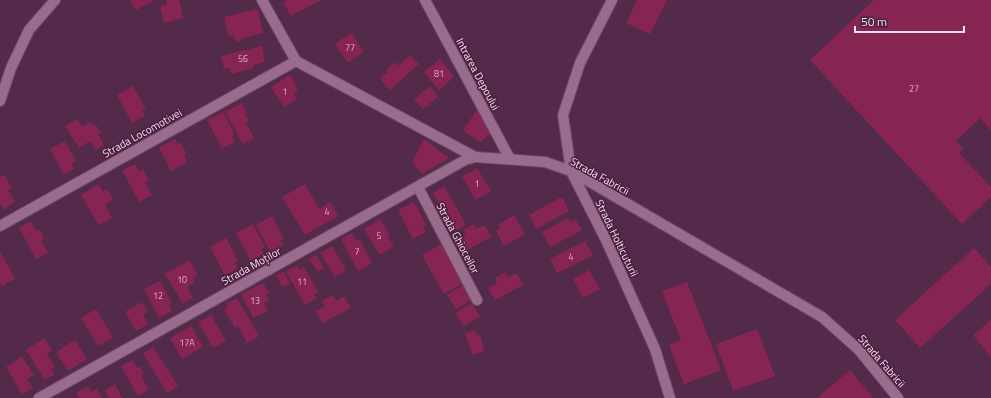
<svg xmlns="http://www.w3.org/2000/svg" width="991" height="398" font-family="'Titillium Web',sans-serif">
	<style>
		.building { fill: #872552 }
		.lines { fill: none; stroke-linecap: round; stroke-linejoin: round }
		.minor-casing { stroke: #6e4a66; stroke-width: 12 }
		.tertiary-casing { stroke: #6e4a66; stroke-width: 12 }
		.minor { stroke: #996b8d; stroke-width: 10 }
		.tertiary { stroke: #996b8d; stroke-width: 10 }
		.labels { text-anchor: middle; stroke-width: 3; stroke-linejoin: round; paint-order: stroke }
		.number-label { font-size: 9px; fill: #deb1ca }
		.street-label { font-size: 11px; fill: #fbe0f2; stroke: #48203e }
	</style>
	<rect width="100%" height="100%" fill="#532a49"/>
	<g class="building">
		<path d="M130 0H154L136 10Z"/>
		<path d="M166 0H179L183 18 164 23 160 7 167 5Z"/>
		<path d="M287 0H321L291 16 283 2Z"/>
		<path d="M637 0H667L650 34 626 23Z"/>
		<path d="M874 0H991V130L980 118 956 141 963 149 959 153 991 187V197L962 224 810 60Z"/>
		<path d="M257 9 263 33 242 38 243 40 236 42 234 36 229 37 224 17Z"/>
		<path d="M351 33 364 51 348 63 335 44Z"/>
		<path d="M262 46 265 62 253 65 254 68 231 74 230 68 224 69 221 56Z"/>
		<path d="M410 55 419 64 390 90 380 79 388 72 386 70 395 62 398 66Z"/>
		<path d="M440 59 454 77 439 90 424 72Z"/>
		<path d="M290 75 296 85 295 86 298 91 294 93 297 99 284 107 271 87Z"/>
		<path d="M133 86 146 109 142 110 145 116 132 123 117 95Z"/>
		<path d="M430 86 438 97 423 109 414 99Z"/>
		<path d="M242 103 247 113 245 114 249 121 246 123 254 138 243 144 225 112Z"/>
		<path d="M479 107 492 132 480 142 463 130Z"/>
		<path d="M223 112 235 135 232 136 235 142 222 148 207 120Z"/>
		<path d="M77 119 82 127 91 122 93 126 96 125 101 133 98 134 104 145 96 150 90 141 79 148 65 126Z"/>
		<path d="M175 139 178 144 181 142 186 153 184 155 187 162 171 171 159 148Z"/>
		<path d="M424 139 449 158 422 174 412 162Z"/>
		<path d="M65 141 76 161 71 164 74 169 64 175 50 149Z"/>
		<path d="M135 164 139 171 143 169 149 180 145 182 152 195 139 202 122 170Z"/>
		<path d="M477 168 491 191 476 200 462 177Z"/>
		<path d="M4 175 12 188 8 190 15 202 4 209 0 203V177Z"/>
		<path d="M98 184 103 192 107 189 113 199 105 205 112 218 99 225 81 195Z"/>
		<path d="M305 184 319 209 330 202 338 216 305 235 282 197Z"/>
		<path d="M444 186 466 225 455 231 433 193Z"/>
		<path d="M562 197 569 211 536 229 529 215Z"/>
		<path d="M414 202 426 225 423 226 426 232 413 239 398 210Z"/>
		<path d="M514 215 525 234 504 246 496 231 500 228 498 225Z"/>
		<path d="M272 216 284 239 280 240 283 246 271 253 256 225Z"/>
		<path d="M568 218 570 222 575 219 582 230 550 247 542 232Z"/>
		<path d="M380 219 390 236 388 237 394 246 380 255 364 229Z"/>
		<path d="M31 221 36 231 39 229 44 238 41 240 48 253 36 259 19 228Z"/>
		<path d="M253 224 265 247 261 249 264 254 251 261 236 233Z"/>
		<path d="M474 224 476 229 485 225 491 237 463 252 457 240 466 235 463 230Z"/>
		<path d="M352 233 357 241 360 240 372 263 358 271 341 239Z"/>
		<path d="M226 238 238 261 235 263 238 268 225 275 210 247Z"/>
		<path d="M585 241 593 255 557 273 550 259Z"/>
		<path d="M443 243 465 282 444 294 422 255Z"/>
		<path d="M332 246 346 270 335 277 320 253Z"/>
		<path d="M974 248 991 267V284L920 348 895 320Z"/>
		<path d="M0 251 15 279 2 286 0 283Z"/>
		<path d="M316 255 324 268 318 272 309 259Z"/>
		<path d="M189 260 198 275 193 278 195 282 187 287 193 298 183 304 165 274Z"/>
		<path d="M297 265 299 270 304 267 318 292 314 294 317 298 305 305 286 272Z"/>
		<path d="M589 270 600 289 583 298 573 279Z"/>
		<path d="M284 272 290 284 282 287 276 275Z"/>
		<path d="M505 272 508 277 517 273 523 285 495 300 488 288 497 283 495 278Z"/>
		<path d="M160 281 172 303 169 305 172 311 159 318 144 289Z"/>
		<path d="M687 282 721 370 684 384 669 345 681 340 662 291Z"/>
		<path d="M263 283 269 293 266 294 269 300 264 303 268 311 253 318 241 294Z"/>
		<path d="M464 285 473 299 456 309 447 295Z"/>
		<path d="M333 295 336 301 344 296 351 308 322 323 316 311 325 306 322 301Z"/>
		<path d="M237 298 259 336 247 343 238 326 235 328 224 310 228 307 226 304Z"/>
		<path d="M142 302 148 312 143 315 148 324 136 331 125 312Z"/>
		<path d="M472 303 480 316 464 326 455 313Z"/>
		<path d="M96 309 113 338 98 346 81 318Z"/>
		<path d="M211 315 226 341 213 348 198 322Z"/>
		<path d="M991 320V357L973 335Z"/>
		<path d="M191 326 203 347 182 359 170 338Z"/>
		<path d="M757 329 775 376 733 391 716 344Z"/>
		<path d="M475 330 478 336 480 335 484 351 473 355 465 334Z"/>
		<path d="M44 338 52 350 47 354 55 367 51 369 55 374 45 380 26 350Z"/>
		<path d="M75 340 87 359 68 371 56 352Z"/>
		<path d="M153 347 178 386 167 393 143 353Z"/>
		<path d="M22 357 34 375 27 379 33 388 22 394 6 367Z"/>
		<path d="M133 360 137 368 140 366 144 374 141 376 149 390 138 396 121 366Z"/>
		<path d="M850 370 873 398H817Z"/>
		<path d="M115 384 122 398H109L105 390Z"/>
		<path d="M88 386 91 392 97 389 102 398H79L76 393Z"/>
	</g>
	<g class="lines">
		<g class="minor-casing">
			<g id="minor">
				<path d="M425 0 510 159"/>
				<path d="M612 0 580 63 563 115 571 171 606 240 655 349 670 398"/>
				<path d="M0 101 11 68 29 30 55 0"/>
				<path d="M418 187 477 300"/>
				<path d="M0 226 296 61"/>
				<path d="M39 398 465 160 475 157"/>
			</g>
		</g>
		<g class="tertiary-casing">
			<path id="tertiary" d="M262 0 296 61 475 157 545 162 571 171 822 317 859 350 898 398"/>
		</g>
		<use href="#minor" class="minor"/>
		<use href="#tertiary" class="tertiary"/>
	</g>
	<g class="labels">
		<g class="number-label">
			<text x="350" y="51">77</text>
			<text x="243" y="62">56</text>
			<text x="439" y="77">81</text>
			<text x="914" y="92">27</text>
			<text x="285" y="95">1</text>
			<text x="477" y="187">1</text>
			<text x="327" y="215">4</text>
			<text x="379" y="239">5</text>
			<text x="357" y="255">7</text>
			<text x="571" y="260">4</text>
			<text x="182" y="283">10</text>
			<text x="302" y="285">11</text>
			<text x="158" y="299">12</text>
			<text x="255" y="304">13</text>
			<text x="187" y="346">17A</text>
		</g>
		<g class="street-label">
			<text transform="translate(478 74) rotate(62)" y="4">Intrarea Depoului</text>
			<text transform="translate(142 133) rotate(-29)" y="4">Strada Locomotivei</text>
			<text transform="translate(600 176) rotate(29)" y="4">Strada Fabricii</text>
			<text transform="translate(458 238) rotate(62)" y="4">Strada Ghioceilor</text>
			<text transform="translate(617 238) rotate(64)" y="4">Strada Holticuturii</text>
			<text transform="translate(251 266) rotate(-29)" y="4">Strada Moților</text>
			<text transform="translate(882 361) rotate(49)" y="4">Strada Fabricii</text>
		</g>
	</g>
	<path d="M855 26v6h109v-6" fill="none" stroke="#fbe0f2" stroke-width="2"/>
	<text x="861" y="26" font-size="12" fill="#fbe0f2" stroke="#48203e" stroke-width="3" paint-order="stroke">50 m</text>
</svg>
